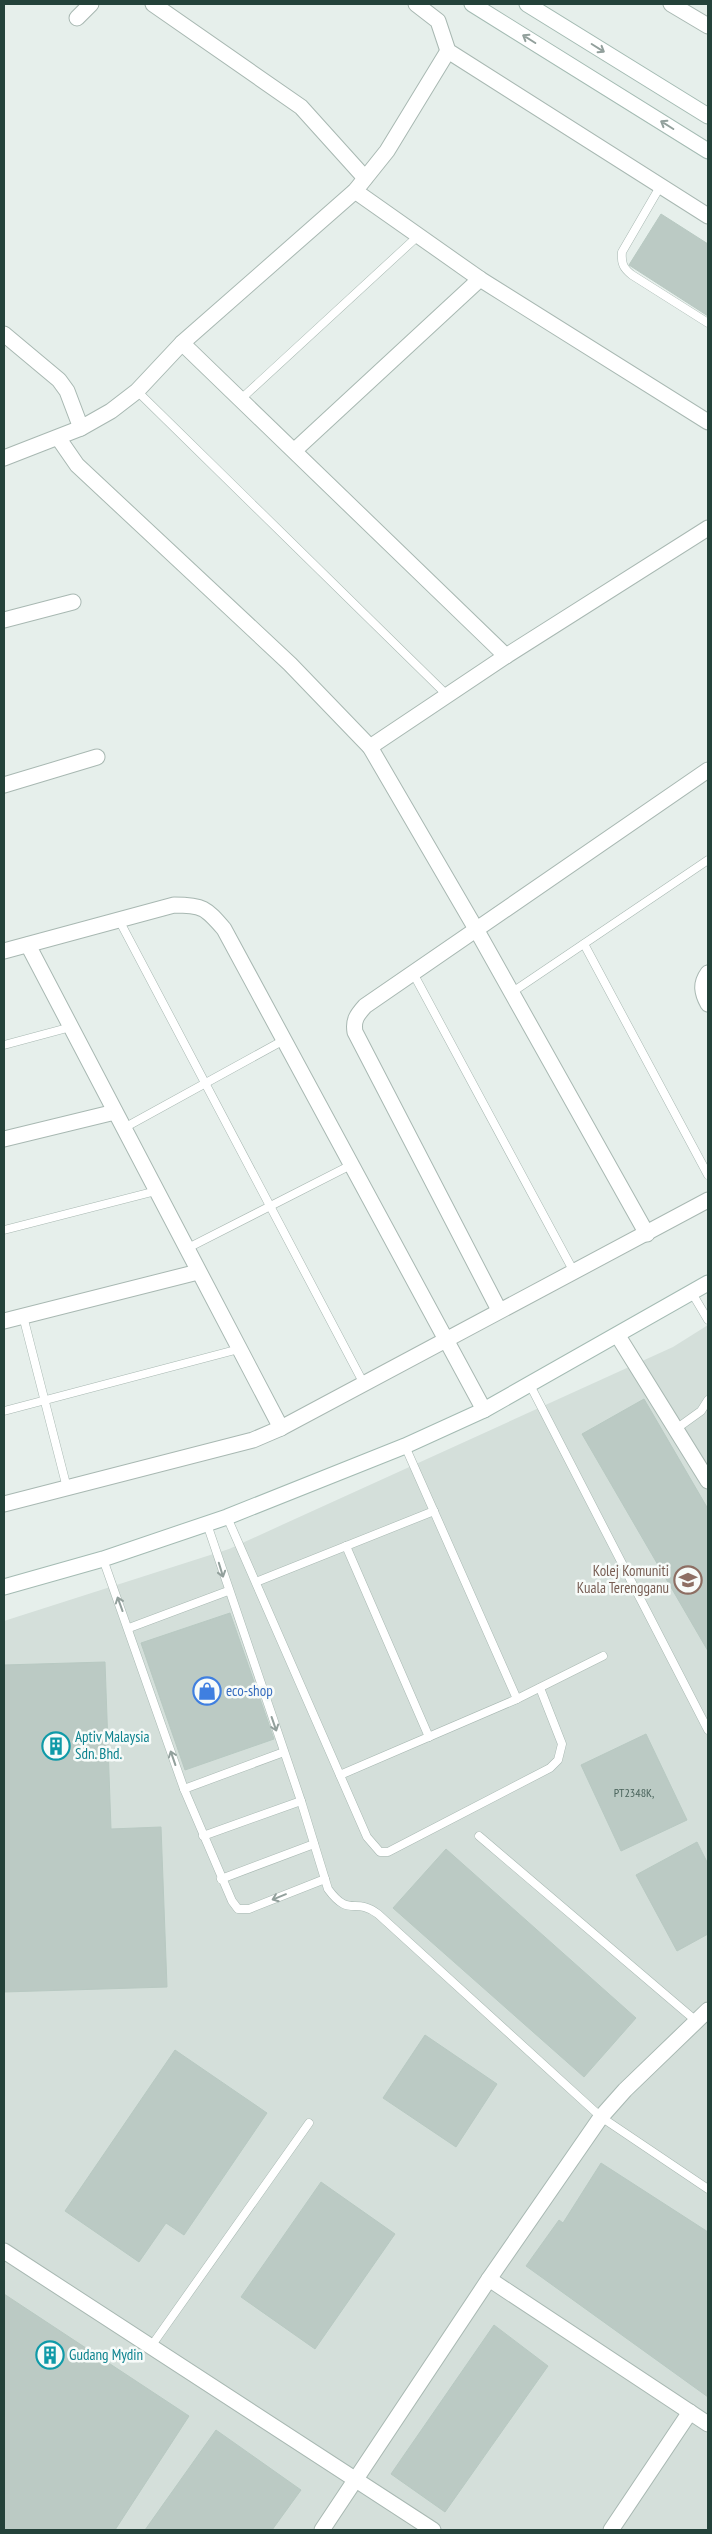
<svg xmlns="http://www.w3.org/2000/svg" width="712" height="2534" font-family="'PT Sans Narrow',sans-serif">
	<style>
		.built { fill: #d4dfda }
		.building { fill: #bbcac4; stroke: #b8c9c2 }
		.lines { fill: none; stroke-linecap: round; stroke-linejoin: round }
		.lane-casing { stroke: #a8b8b2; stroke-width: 9 }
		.street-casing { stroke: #a8b8b2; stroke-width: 17 }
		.secondary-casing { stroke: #a4bbb3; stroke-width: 17 }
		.lane { stroke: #fff; stroke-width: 8 }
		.street { stroke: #fff; stroke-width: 15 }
		.secondary { stroke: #fff; stroke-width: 15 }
		.oneway { stroke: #92a09c }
		.labels { text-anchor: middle; stroke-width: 5; stroke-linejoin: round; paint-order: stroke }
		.number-label { font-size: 12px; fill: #4a645c }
		.education-label { font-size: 15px; fill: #785e54; stroke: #f7fbf9; text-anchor: end }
		.shop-label { font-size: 15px; fill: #366cbe; stroke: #f7fbf9; text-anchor: start }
		.culture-label { font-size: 15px; fill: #0d838f; stroke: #f7fbf9; text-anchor: start }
	</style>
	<rect width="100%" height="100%" fill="#e6efeb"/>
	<path class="built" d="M708 1325V2530H4V1621L229 1549 673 1347Z"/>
	<g class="building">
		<path d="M661 214 708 244V316L629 265Z"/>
		<path d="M644 1399 708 1509V1651L582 1434Z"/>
		<path d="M230 1613 274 1739 185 1770 141 1643Z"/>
		<path d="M105 1662 111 1829 161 1827 167 1987 4 1992V1665Z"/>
		<path d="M646 1734 687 1820 621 1851 581 1765Z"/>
		<path d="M697 1842 708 1864V1934L677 1951 636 1875Z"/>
		<path d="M446 1849 636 2018 584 2077 393 1908Z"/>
		<path d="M425 2035 497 2084 456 2147 383 2098Z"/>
		<path d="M175 2050 267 2113 184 2235 166 2223 139 2262 65 2211Z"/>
		<path d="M601 2163 708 2232V2397L526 2266 559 2220 563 2223Z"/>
		<path d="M321 2182 395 2234 315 2349 241 2297Z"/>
		<path d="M4 2294 189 2416 115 2530H4Z"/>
		<path d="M494 2325 548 2366 445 2512 391 2474Z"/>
		<path d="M216 2430 301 2490 272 2530H145Z"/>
	</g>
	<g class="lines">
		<g class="lane-casing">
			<g id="lane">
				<path d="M661 185 622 252C621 263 623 268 632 275L708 323"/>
				<path d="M137 391 447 695"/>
				<path d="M241 399 418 236"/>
				<path d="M119 920 364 1384"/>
				<path d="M584 944 708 1175"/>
				<path d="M413 973 574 1272"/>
				<path d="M511 993 708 860"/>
				<path d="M4 1045 71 1027"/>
				<path d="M124 1128 284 1040"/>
				<path d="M4 1230 156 1191"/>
				<path d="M186 1249 351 1165"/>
				<path d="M692 1293 708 1320"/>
				<path d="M23 1316 67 1488"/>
				<path d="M530 1385 708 1730"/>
				<path d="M4 1411 239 1349"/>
				<path d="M676 1429 701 1411 708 1400"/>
				<path d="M405 1446 517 1699"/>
				<path d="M227 1517 367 1837 380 1852H388L550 1768 558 1760 562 1744 540 1688"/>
				<path d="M207 1524 301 1801 328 1889C350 1919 354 1896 378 1914L601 2117 708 2189"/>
				<path d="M346 1546 429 1737"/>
				<path d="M103 1559 184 1789 232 1901 238 1909H249L325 1879"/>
				<path d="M256 1582 434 1511"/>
				<path d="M129 1628 228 1591"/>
				<path d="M340 1775 517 1699 603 1656"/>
				<path d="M184 1789 284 1752"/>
				<path d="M203 1836 301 1801"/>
				<path d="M479 1836 695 2020"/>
				<path d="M221 1879 314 1844"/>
				<path d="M152 2345 309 2123"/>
			</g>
		</g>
		<g class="street-casing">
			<g id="street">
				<path d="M153 4 301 107 365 178"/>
				<path d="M416 4 438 21 448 51 708 216"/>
				<path d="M671 4 708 26"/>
				<path d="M77 18 91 4"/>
				<path d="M355 191 480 279"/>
				<path d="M4 334 59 380 67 391 81 428"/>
				<path d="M182 343 506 656"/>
				<path d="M59 439 77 465 290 664 370 747 506 656 708 528"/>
				<path d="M295 450 480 279 708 422"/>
				<path d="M4 458 81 428 111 411 137 391 182 343 355 191 387 151 448 51"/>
				<path d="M4 620 73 602"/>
				<path d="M370 747 476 929 647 1234"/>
				<path d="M4 785 97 757"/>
				<path d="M28 945 281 1428"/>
				<path d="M4 951 174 905C203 905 206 908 224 929L484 1410"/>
				<path d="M708 973C700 984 702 993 708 1004"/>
				<path d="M4 1139 115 1112"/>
				<path d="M499 1310 355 1032C353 1020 357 1015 365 1006L708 770"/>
				<path d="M4 1321 198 1272"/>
				<path d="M618 1336 708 1481"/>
				<path d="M4 1504 253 1440 281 1428 708 1200"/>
				<path d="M4 2251 433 2530"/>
				<path d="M489 2279 708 2424"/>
				<path d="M322 2530 489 2279 601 2117 625 2090 708 2010"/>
				<path d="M611 2530 690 2412"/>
			</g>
		</g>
		<g class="secondary-casing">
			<g id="secondary">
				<path d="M472 4 708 151"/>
				<path d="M527 4 708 116"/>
				<path d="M4 1587 103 1559 227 1517 405 1446 484 1410 708 1283"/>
			</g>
		</g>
		<use href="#lane" class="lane"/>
		<use href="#street" class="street"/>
		<use href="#secondary" class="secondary"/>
	</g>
	<defs><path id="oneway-shaft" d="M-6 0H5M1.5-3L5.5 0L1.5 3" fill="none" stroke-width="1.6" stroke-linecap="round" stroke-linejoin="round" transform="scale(1.25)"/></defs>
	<g class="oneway">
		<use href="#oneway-shaft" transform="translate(529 39) rotate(-148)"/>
		<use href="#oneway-shaft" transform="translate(598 48) rotate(32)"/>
		<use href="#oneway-shaft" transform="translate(667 125) rotate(-148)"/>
		<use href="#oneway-shaft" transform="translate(221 1570) rotate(73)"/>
		<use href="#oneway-shaft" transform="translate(120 1604) rotate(-110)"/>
		<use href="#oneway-shaft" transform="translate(274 1724) rotate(71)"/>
		<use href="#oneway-shaft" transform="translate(173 1758) rotate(-109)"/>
		<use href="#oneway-shaft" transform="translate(279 1897) rotate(158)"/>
	</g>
	<defs>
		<g id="university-ring" transform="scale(1.4375)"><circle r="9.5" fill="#f7fbf9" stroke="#8d6e63" stroke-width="1.5"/><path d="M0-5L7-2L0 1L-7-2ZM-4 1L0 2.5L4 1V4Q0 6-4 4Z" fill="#8d6e63"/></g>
		<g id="shop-ring" transform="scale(1.4375)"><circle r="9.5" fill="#f7fbf9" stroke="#3f7fe0" stroke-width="1.5"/><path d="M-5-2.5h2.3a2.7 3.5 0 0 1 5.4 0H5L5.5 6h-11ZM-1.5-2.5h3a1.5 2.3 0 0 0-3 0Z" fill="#3f7fe0"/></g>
		<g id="building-ring" transform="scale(1.4375)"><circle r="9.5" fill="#f7fbf9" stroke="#0f9aa8" stroke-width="1.5"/><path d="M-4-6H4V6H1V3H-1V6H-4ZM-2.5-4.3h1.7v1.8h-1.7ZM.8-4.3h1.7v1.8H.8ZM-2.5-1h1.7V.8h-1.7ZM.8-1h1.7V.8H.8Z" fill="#0f9aa8"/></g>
	</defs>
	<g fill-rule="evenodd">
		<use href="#university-ring" x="688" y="1580"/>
		<use href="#shop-ring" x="207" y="1691"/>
		<use href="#building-ring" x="56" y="1746"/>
		<use href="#building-ring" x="50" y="2355"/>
	</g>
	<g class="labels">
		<g class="number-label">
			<text x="634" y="1797">PT2348K,</text>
		</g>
		<g class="education-label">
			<text x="669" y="1576">Kolej Komuniti<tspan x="669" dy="17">Kuala Terengganu</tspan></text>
		</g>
		<g class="shop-label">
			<text x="226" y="1696">eco-shop</text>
		</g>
		<g class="culture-label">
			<text x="75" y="1742">Aptiv Malaysia<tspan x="75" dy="17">Sdn. Bhd.</tspan></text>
			<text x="69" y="2360">Gudang Mydin</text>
		</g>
	</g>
	<rect width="712" height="2534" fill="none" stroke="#24423a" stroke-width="10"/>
</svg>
